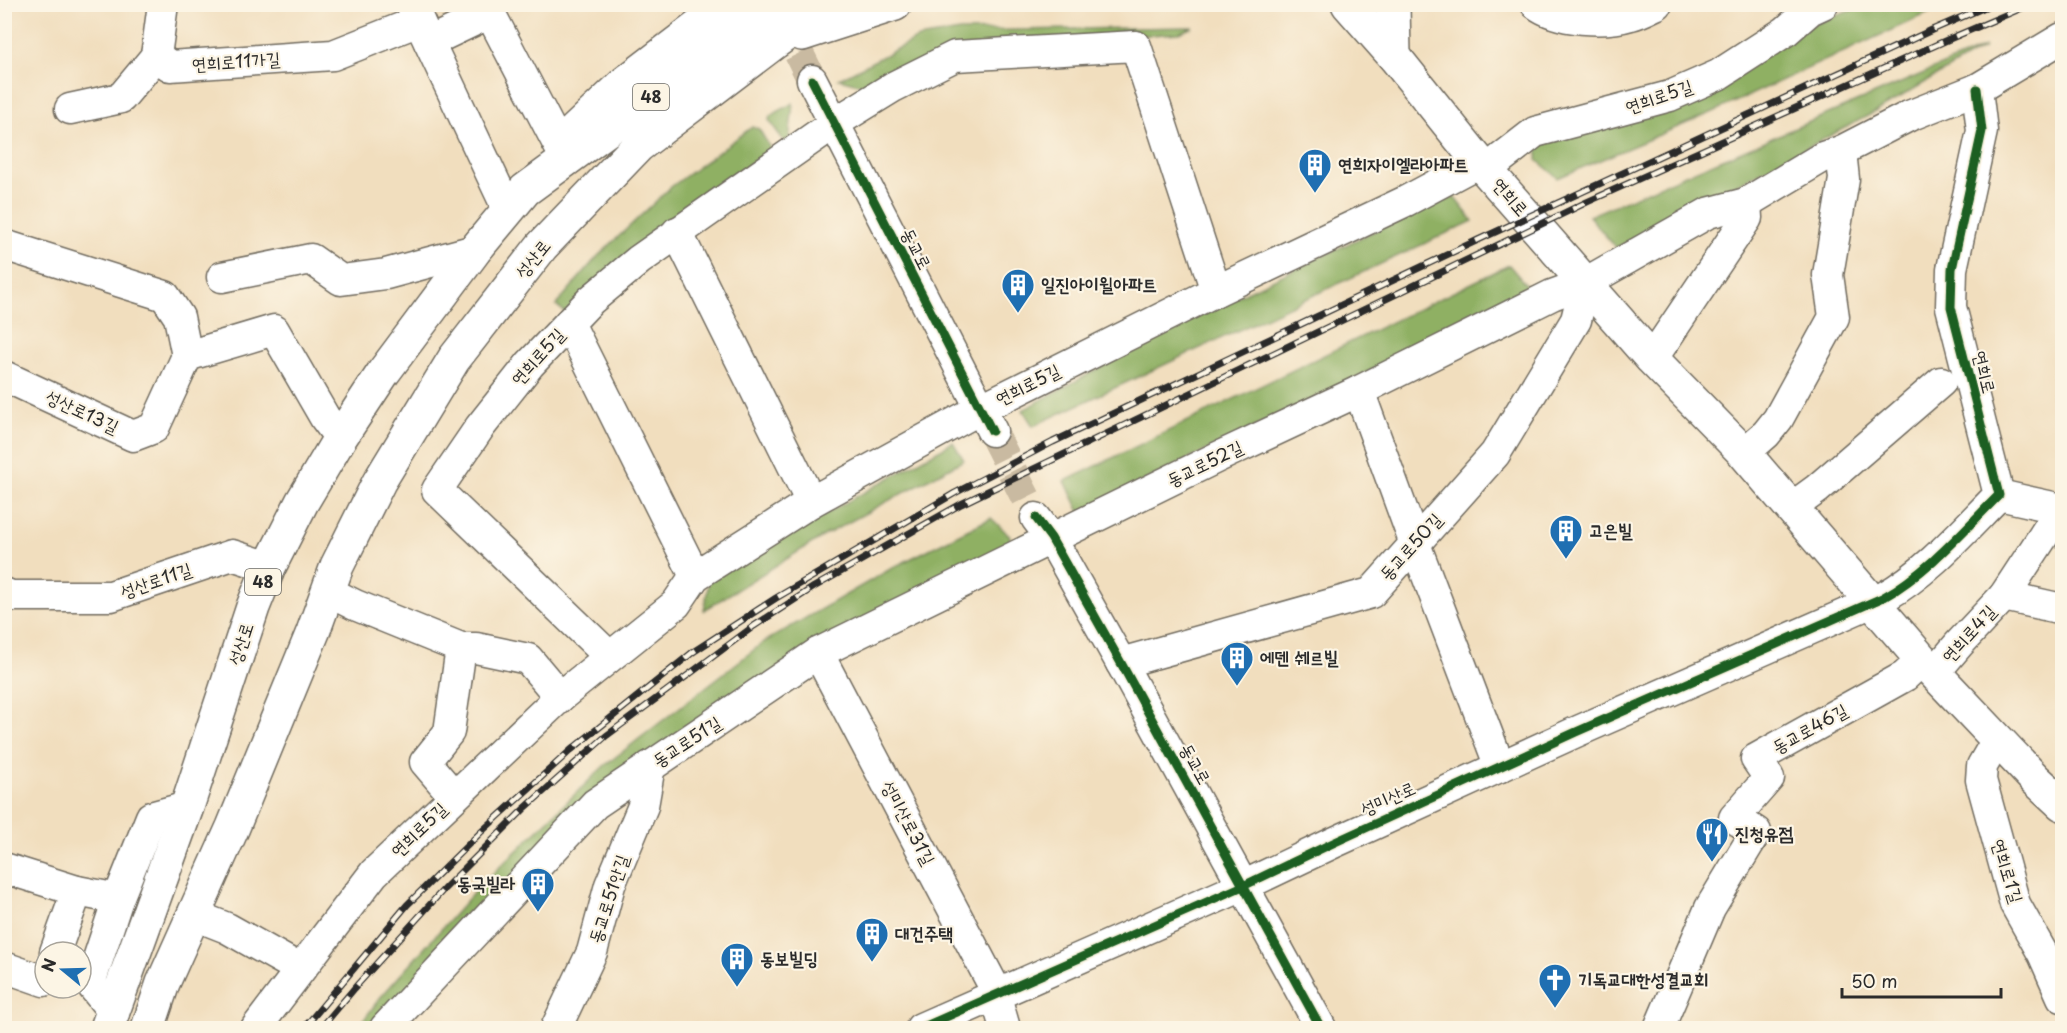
<svg xmlns="http://www.w3.org/2000/svg" width="2067" height="1033" font-family="'Playpen Sans','Poor Story',sans-serif">
	<style>
		.forest { fill: #8fb063; stroke: #5d6e47; stroke-width: 1.5 }
		.lines { fill: none; stroke-linecap: round; stroke-linejoin: round }
		.minor-tunnel { stroke: #c9baa1; stroke-width: 30; stroke-dasharray: 30 15; stroke-linecap: butt }
		.minor-casing { stroke: #706a5e; stroke-width: 33 }
		.major-casing { stroke: #706a5e; stroke-width: 36 }
		.minor { stroke: #fff; stroke-width: 30 }
		.major { stroke: #fff; stroke-width: 33 }
		.rail-casing { stroke: #2b2b2b; stroke-width: 7 }
		.rail { stroke: #fcf5e5; stroke-width: 4.5; stroke-dasharray: 14; stroke-linecap: butt }
		.cycleway-casing { stroke: #fcf5e5; stroke-width: 13 }
		.cycleway { stroke: #1b5e20; stroke-width: 9 }
		.labels { text-anchor: middle; stroke-width: 4.5; stroke-linejoin: round; paint-order: stroke }
		.shield { fill: #fcf5e5; stroke: #6a6863; stroke-width: 1.5 }
		.shield-label { font-size: 16px; font-weight: bold; fill: #2b2b2b }
		.street-label { font-size: 18px; fill: #2b2b2b; stroke: #fcf5e5 }
		.poi-label { font-size: 18px; font-weight: bold; fill: #2b2b2b; stroke: #fcf5e5; text-anchor: start }
	</style>
	<rect width="100%" height="100%" fill="#fcf5e5"/>
	<filter id="ink" filterUnits="userSpaceOnUse"><feTurbulence type="fractalNoise" baseFrequency=".0167" numOctaves="2"/><feDisplacementMap in="SourceGraphic" scale="12" xChannelSelector="R" yChannelSelector="G"/><feConvolveMatrix kernelMatrix="1 2 1 2 8 2 1 2 1" color-interpolation-filters="sRGB"/></filter>
	<filter id="wash" filterUnits="userSpaceOnUse"><feTurbulence type="fractalNoise" baseFrequency=".008" numOctaves="4" result="noise"/><feDisplacementMap in="SourceGraphic" scale="24" xChannelSelector="R" yChannelSelector="G"/><feGaussianBlur stdDeviation="1.35" result="paint"/><feColorMatrix in="noise" values="0 0 0 0 0 0 0 0 0 0 0 0 0 0 0 0 0 1.4 0 .05"/><feComposite in="paint" operator="in"/></filter>
	<g filter="url(#wash)">
		<rect width="100%" height="100%" fill="#f1debe"/>
		<g class="forest">
			<path d="M1866 5H1946L1711 113 1558 178 1537 160 1539 143 1811 25Z"/>
			<path d="M1193 27 1179 33 1093 39 870 87 839 79 918 38 960 31Z"/>
			<path d="M1985 47 1875 112 1616 248 1589 216Z"/>
			<path d="M793 103 789 140 785 143 769 120 770 116Z"/>
			<path d="M752 127 759 129 772 151 568 315 556 305 597 257 671 187Z"/>
			<path d="M1454 197 1473 221 1033 426 1023 410 1180 324 1383 227Z"/>
			<path d="M1509 265 1532 292 1080 512 1065 481Z"/>
			<path d="M953 442 964 460 827 534 704 610 709 580Z"/>
			<path d="M991 518 1010 536V557L884 618 543 850 375 1028H358L379 999 477 889 604 766 764 642 894 567Z"/>
		</g>
	</g>
	<g filter="url(#ink)">
		<g class="lines">
			<g class="minor-tunnel">
				<path d="M779 13 812 80"/>
				<path d="M992 431 1036 518"/>
			</g>
			<g class="minor-casing">
				<g id="minor">
					<path d="M411 4 508 210"/>
					<path d="M1536 4C1558 21 1605 23 1631 15 1640 13 1649 8 1657 4"/>
					<path d="M429 42 490 13 559 146"/>
					<path d="M156 56 163 4"/>
					<path d="M812 80 992 431"/>
					<path d="M70 109 121 98 156 56 170 66 333 55 419 21"/>
					<path d="M1486 170 1535 132 1670 96 1718 75 1786 31 1810 10 1823 4"/>
					<path d="M677 232 811 502"/>
					<path d="M4 245 165 296 179 317 187 356"/>
					<path d="M1597 276 1708 213 1746 203 1823 157 1841 151 1909 116 1977 89 2062 38"/>
					<path d="M222 277 311 259 341 280 386 274 475 250"/>
					<path d="M569 323 695 576"/>
					<path d="M1652 359 1747 218 1746 203"/>
					<path d="M4 376 133 436 154 428 187 356 274 330 325 418 340 438"/>
					<path d="M1359 391 1415 544 1500 767"/>
					<path d="M1744 453 1766 434 1778 419 1834 317 1828 275 1844 179 1841 151"/>
					<path d="M1999 495 2062 509"/>
					<path d="M1791 508 1817 489 1941 382"/>
					<path d="M1036 518 1051 538 1121 663 1321 1028"/>
					<path d="M329 592 355 605 461 648H476L528 659 560 697"/>
					<path d="M4 593 11 596H111L232 555 269 567"/>
					<path d="M2004 596 2062 609"/>
					<path d="M818 653 992 983 1005 1028"/>
					<path d="M609 656 437 490 480 427 530 364 591 300 639 260 833 124 893 87 955 56 1136 46 1216 291"/>
					<path d="M1121 663 1371 593 1495 454 1576 320 1585 283"/>
					<path d="M1935 672 1959 644 2004 596 2061 509"/>
					<path d="M1997 740 1982 766 1981 780 2015 904 2043 954 2062 997"/>
					<path d="M454 796 425 762 449 732 461 648"/>
					<path d="M4 868 77 891 118 899"/>
					<path d="M194 915 227 928 300 969"/>
					<path d="M55 952 77 891"/>
					<path d="M4 967 44 981 45 978"/>
					<path d="M114 1013 90 983 118 899 151 817 187 807"/>
					<path d="M256 1028 374 873 560 697 676 604 695 576 811 502 980 409 1216 291 1406 201 1479 162"/>
					<path d="M385 1028 595 804 818 653 1218 457 1359 391 1552 295 1585 283"/>
					<path d="M556 1028 592 952 610 885 643 806 650 766"/>
					<path d="M921 1028 1243 886 1333 843 1576 732 1884 597C1928 572 1963 531 1999 495L1951 307 1952 269 1982 131 1977 89"/>
					<path d="M1659 1028 1710 908 1756 832 1734 818 1769 778 1756 759 1905 676 1922 660"/>
				</g>
			</g>
			<g class="major-casing">
				<g id="major">
					<path d="M1348 4 1394 56 1479 162 1652 359 1744 453 1922 660 2035 779 2062 804"/>
					<path d="M1393 4 1394 56"/>
					<path d="M802 34 895 4"/>
					<path d="M572 133 626 82 728 4"/>
					<path d="M107 1028 187 807 253 607 269 567 302 502 340 438 383 373 475 250 525 190 779 4"/>
					<path d="M148 1028 163 983 233 827 313 632 337 566 379 482 454 359 542 246 638 146 775 42 828 4"/>
				</g>
			</g>
			<use href="#minor" class="minor"/>
			<use href="#major" class="major"/>
			<g class="rail-casing">
				<g id="rail">
					<path d="M304 1028 407 905 480 833 571 750 693 652 776 598 955 493 1053 442 1478 240 1932 30 1992 4"/>
					<path d="M321 1028 358 984 444 889 524 809 606 736 754 626 814 587 961 504 1587 202 1947 40 2031 4"/>
				</g>
			</g>
			<use href="#rail" class="rail"/>
			<g class="cycleway-casing">
				<g id="cycleway">
					<path d="M812 80 992 431"/>
					<path d="M1036 518 1051 538 1121 663 1321 1028"/>
					<path d="M921 1028 1243 886 1333 843 1576 732 1884 597C1928 572 1963 531 1999 495L1951 307 1952 269 1982 131 1977 89"/>
				</g>
			</g>
			<use href="#cycleway" class="cycleway"/>
		</g>
	</g>
	<defs>
		<g id="building-pin" transform="scale(1.725)"><path d="M0 17L-7.5 6A9.5 9.5 0 1 1 7.5 6Z" fill="#1f6fb2" stroke="#fcf5e5"/><path d="M-4-6H4V6H1V3H-1V6H-4ZM-2.5-4.3h1.7v1.8h-1.7ZM.8-4.3h1.7v1.8H.8ZM-2.5-1h1.7V.8h-1.7ZM.8-1h1.7V.8H.8Z" fill="#fff"/></g>
		<g id="restaurant-pin" transform="scale(1.725)"><path d="M0 17L-7.5 6A9.5 9.5 0 1 1 7.5 6Z" fill="#1f6fb2" stroke="#fcf5e5"/><path d="M-5-6h1v4h1v-4h1v4h1v-4h1v5L-1.5 .5V6h-2V.5L-5-1ZM5-6V6H3V1.5H1.5Q1.5-4 5-6Z" fill="#fff"/></g>
		<g id="church-pin" transform="scale(1.725)"><path d="M0 17L-7.5 6A9.5 9.5 0 1 1 7.5 6Z" fill="#1f6fb2" stroke="#fcf5e5"/><path d="M-1.2-6h2.4v3.5h3.3v2.4h-3.3V6h-2.4V-.1h-3.3v-2.4h3.3Z" fill="#fff"/></g>
	</defs>
	<g fill-rule="evenodd">
		<use href="#building-pin" x="1315" y="165"/>
		<use href="#building-pin" x="1018" y="285"/>
		<use href="#building-pin" x="1566" y="531"/>
		<use href="#building-pin" x="1237" y="658"/>
		<use href="#restaurant-pin" x="1712" y="834"/>
		<use href="#building-pin" x="538" y="884"/>
		<use href="#building-pin" x="872" y="934"/>
		<use href="#building-pin" x="737" y="959"/>
		<use href="#church-pin" x="1555" y="980"/>
	</g>
	<g class="labels">
		<g class="shield">
			<rect x="633" y="84" width="36" height="26" rx="4.5"/>
			<rect x="245" y="569" width="36" height="26" rx="4.5"/>
		</g>
		<g class="shield-label">
			<text x="651" y="103">48</text>
			<text x="263" y="588">48</text>
		</g>
		<g class="street-label">
			<text transform="translate(236 62) rotate(-4)" y="6">연희로11가길</text>
			<text transform="translate(1659 97) rotate(-19)" y="6">연희로5길</text>
			<text transform="translate(1510 197) rotate(49)" y="6">연희로</text>
			<text transform="translate(916 249) rotate(63)" y="6">동교로</text>
			<text transform="translate(533 259) rotate(-51)" y="6">성산로</text>
			<text transform="translate(538 357) rotate(-48)" y="6">연희로5길</text>
			<text transform="translate(1984 372) rotate(76)" y="6">연희로</text>
			<text transform="translate(1028 385) rotate(-27)" y="6">연희로5길</text>
			<text transform="translate(82 412) rotate(25)" y="6">성산로13길</text>
			<text transform="translate(1205 464) rotate(-26)" y="6">동교로52길</text>
			<text transform="translate(1411 547) rotate(-48)" y="6">동교로50길</text>
			<text transform="translate(156 581) rotate(-19)" y="6">성산로11길</text>
			<text transform="translate(1969 634) rotate(-48)" y="6">연희로4길</text>
			<text transform="translate(241 644) rotate(-72)" y="6">성산로</text>
			<text transform="translate(1810 729) rotate(-29)" y="6">동교로46길</text>
			<text transform="translate(687 742) rotate(-33)" y="6">동교로51길</text>
			<text transform="translate(1195 764) rotate(61)" y="6">동교로</text>
			<text transform="translate(1388 799) rotate(-24)" y="6">성미산로</text>
			<text transform="translate(908 823) rotate(62)" y="6">성미산로31길</text>
			<text transform="translate(419 830) rotate(-44)" y="6">연희로5길</text>
			<text transform="translate(2007 871) rotate(73)" y="6">연희로1길</text>
			<text transform="translate(609 899) rotate(-72)" y="6">동교로51안길</text>
		</g>
		<g class="poi-label">
			<text x="1338" y="171">연희자이엘라아파트</text>
			<text x="1041" y="291">일진아이윌아파트</text>
			<text x="1589" y="537">고은빌</text>
			<text x="1260" y="664">에덴 쉐르빌</text>
			<text x="1735" y="840">진청유점</text>
			<text x="515" y="890" text-anchor="end">동국빌라</text>
			<text x="895" y="940">대건주택</text>
			<text x="760" y="965">동보빌딩</text>
			<text x="1578" y="986">기독교대한성결교회</text>
		</g>
	</g>
	<rect width="2067" height="1033" fill="none" stroke="#fcf5e5" stroke-width="24"/>
	<g transform="translate(63 970) rotate(289)"><circle r="28" fill="#fcf5e5" stroke="#a8a49b" stroke-width="1.5"/>
	<path d="M0-4.5L10 22L0 15L-10 22Z" fill="#1f6fb2"/>
	<text y="-9" font-size="16" font-weight="bold" text-anchor="middle" fill="#2b2b2b">N</text>
	</g>
	<path d="M1842 988v9h159v-9" fill="none" stroke="#2b2b2b" stroke-width="3"/>
	<text x="1851" y="988" font-size="18" fill="#2b2b2b" stroke="#fcf5e5" stroke-width="4.5" paint-order="stroke">50 m</text>
</svg>
